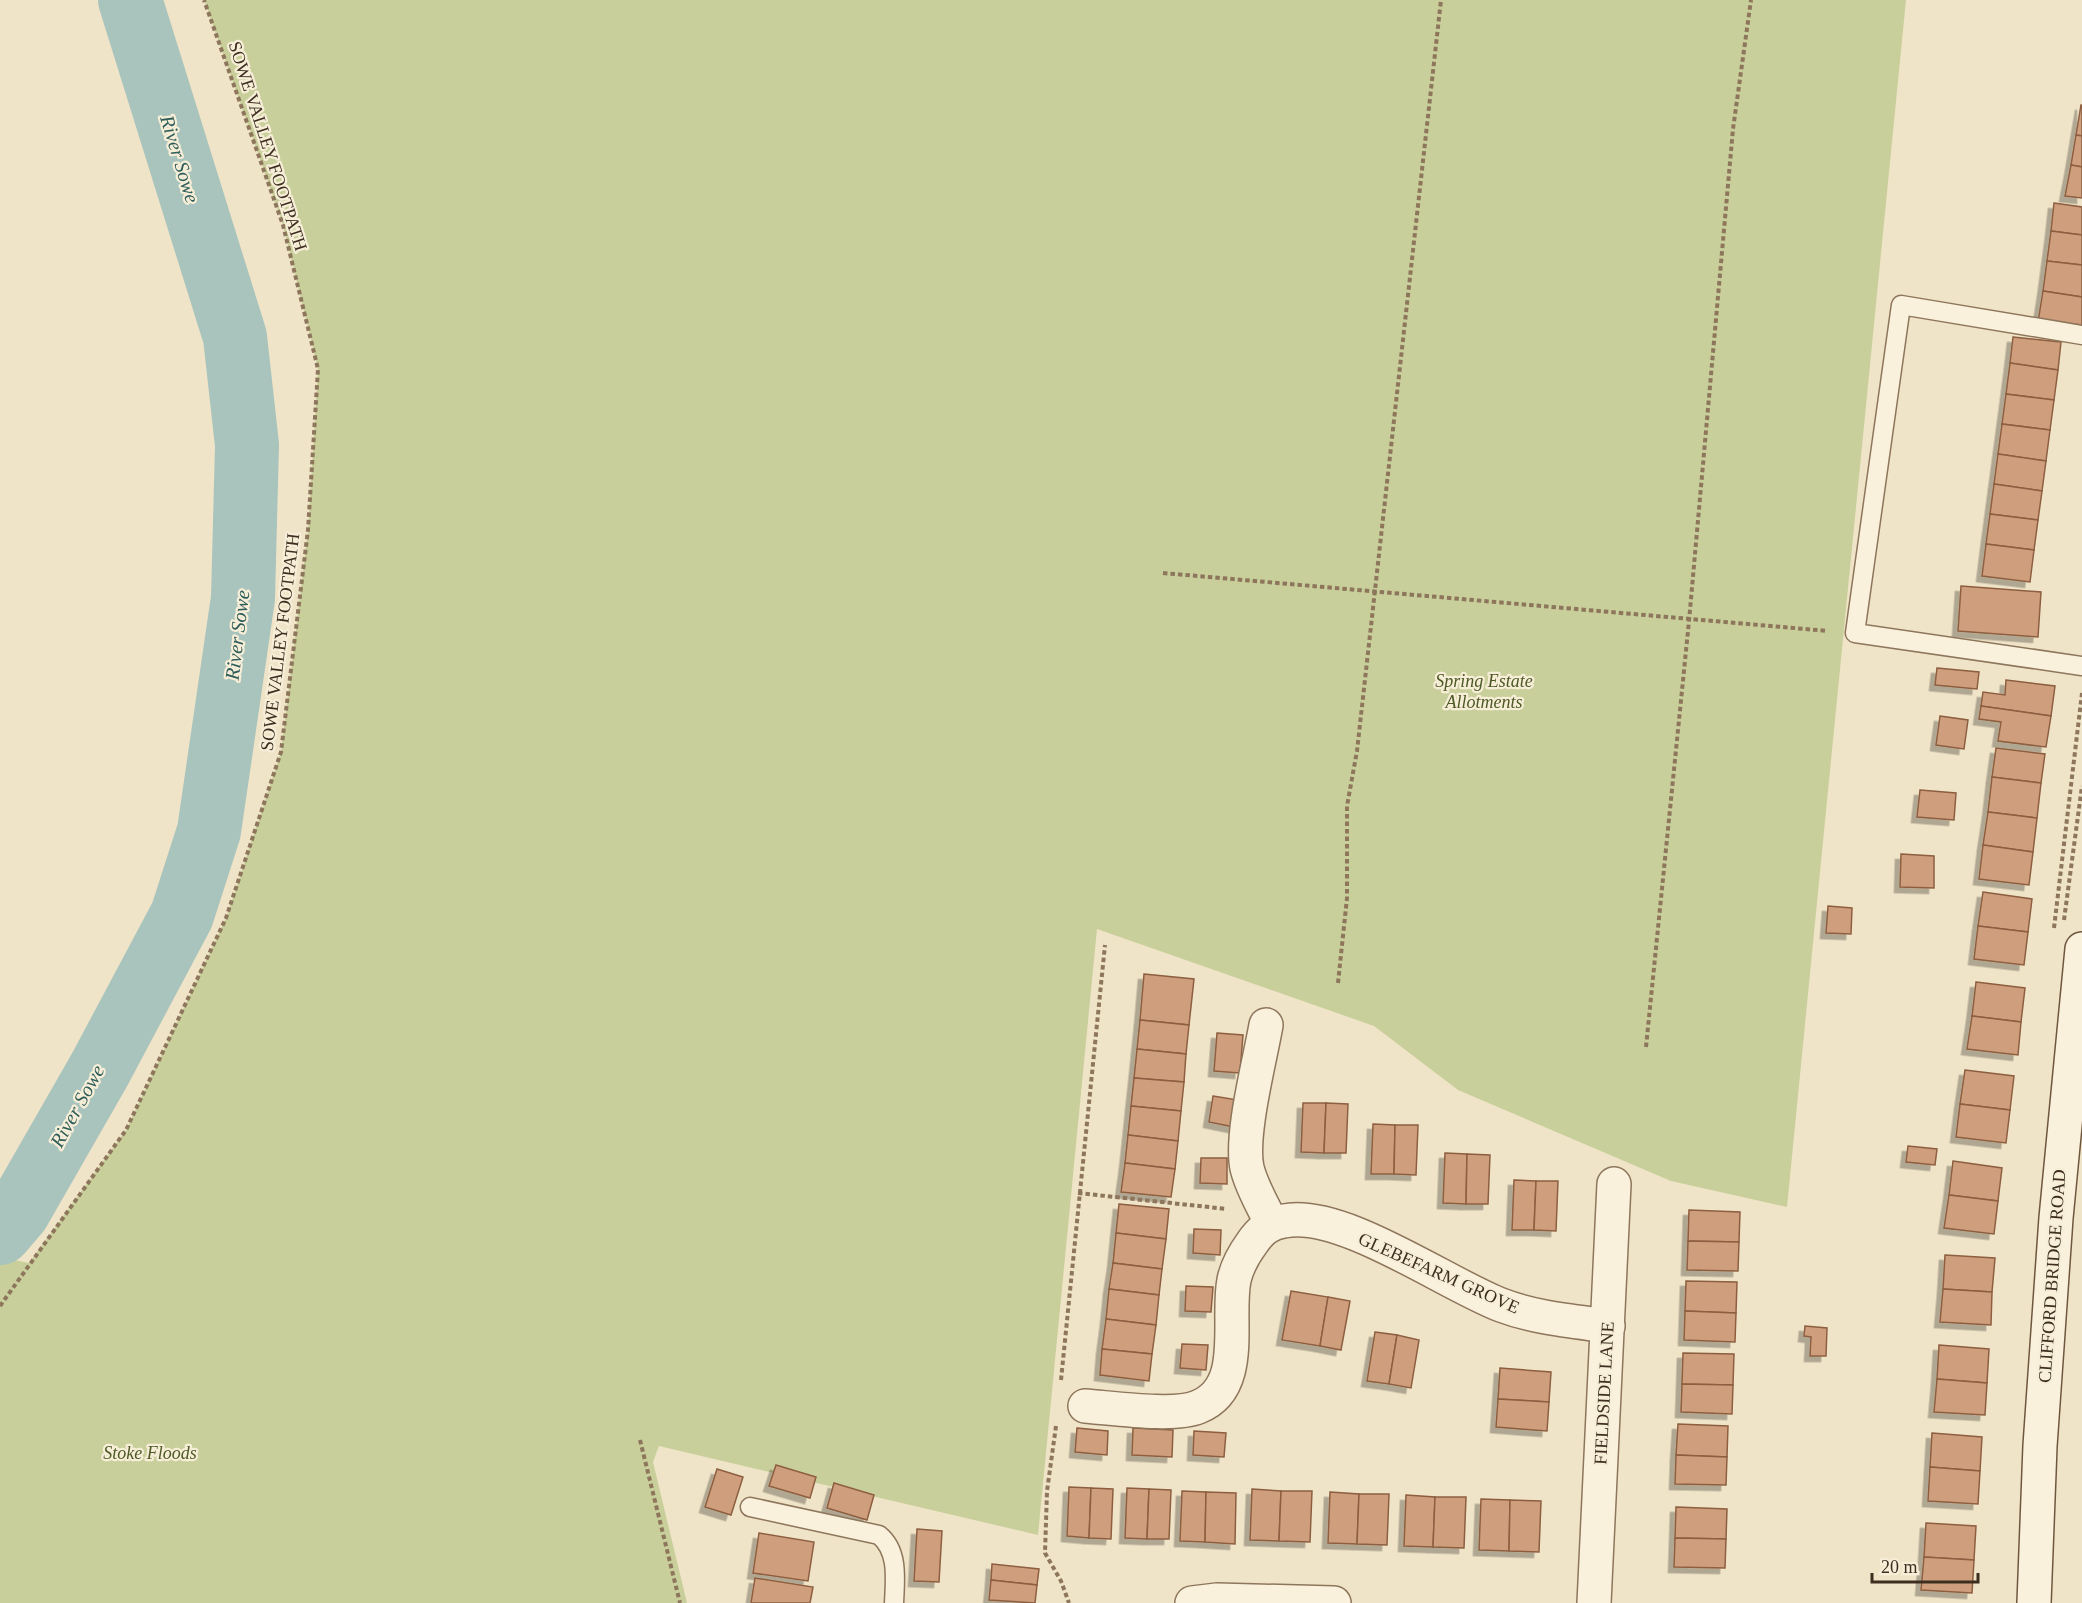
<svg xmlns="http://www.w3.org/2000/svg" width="2082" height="1603" font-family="'Times New Roman',serif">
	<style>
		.green { fill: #c9cf9b }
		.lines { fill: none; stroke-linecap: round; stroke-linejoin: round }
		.river { stroke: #a9c4bc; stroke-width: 64 }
		.building { fill: #cf9f7d; stroke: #8d5f41; stroke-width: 1.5; filter: url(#shadow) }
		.lane-casing { stroke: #8d765c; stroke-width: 21 }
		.street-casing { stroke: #8d765c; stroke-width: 36 }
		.secondary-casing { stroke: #6f573f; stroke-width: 36 }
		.path { stroke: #8d765c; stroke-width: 4; stroke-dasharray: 4.5 3; stroke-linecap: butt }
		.lane { stroke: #faf1dc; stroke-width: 18 }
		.street { stroke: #faf1dc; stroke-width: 33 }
		.secondary { stroke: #faf1dc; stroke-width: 33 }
		.labels { text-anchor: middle; stroke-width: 4.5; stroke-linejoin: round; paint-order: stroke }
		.street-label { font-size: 18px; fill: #3d2e20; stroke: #f7eed8 }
		.park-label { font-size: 18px; font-style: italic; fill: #4d5a26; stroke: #f7eed8 }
		.water-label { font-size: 20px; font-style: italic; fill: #2f5d5a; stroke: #f7eed8 }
	</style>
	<defs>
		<filter id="shadow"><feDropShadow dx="-5.5" dy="5.5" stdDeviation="0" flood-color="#0004"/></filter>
	</defs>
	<rect width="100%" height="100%" fill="#f0e4c8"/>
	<path class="green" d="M204 0H1906L1787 1207 1671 1181 1458 1090 1374 1026 1097 929 1038 1535 659 1446 653 1462 687 1603H0V1257L29 1263 126 1130 226 918 281 752 308 530 318 369 283 225Z"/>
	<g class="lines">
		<path class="river" d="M0 1233 18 1212 100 1069 182 915 209 831 243 598 247 445 235 337 130 0"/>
	</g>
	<g class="building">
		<path d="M2081 105H2082V136L2076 135Z"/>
		<path d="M2076 135 2082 136V167L2071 165Z"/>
		<path d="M2071 165 2082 167V198L2065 196Z"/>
		<path d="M2054 203 2082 207V235L2051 231Z"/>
		<path d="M2051 231 2082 235V265L2047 261Z"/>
		<path d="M2047 261 2082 265V297L2043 291Z"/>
		<path d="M2043 291 2082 297V328L2038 322Z"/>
		<path d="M2013 337 2061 342 2058 370 2010 363Z"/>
		<path d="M2010 363 2058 370 2054 400 2006 394Z"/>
		<path d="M2006 394 2054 400 2050 430 2002 424Z"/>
		<path d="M2002 424 2050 430 2046 461 1998 454Z"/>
		<path d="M1998 454 2046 461 2042 491 1994 484Z"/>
		<path d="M1994 484 2042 491 2038 520 1990 514Z"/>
		<path d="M1990 514 2038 520 2034 550 1986 544Z"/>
		<path d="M1986 544 2034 550 2030 582 1982 576Z"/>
		<path d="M1961 586 2041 592 2038 637 1958 631Z"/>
		<path d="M1937 668 1979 672 1977 689 1935 685Z"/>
		<path d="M2006 680 2055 686 2051 716 1981 706 1983 692 2005 695Z"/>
		<path d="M1981 706 2051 716 2046 747 1998 741 2001 722 1979 719Z"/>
		<path d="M1940 716 1968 720 1964 749 1936 745Z"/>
		<path d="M1996 748 2045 754 2041 783 1992 777Z"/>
		<path d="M1992 777 2041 783 2037 818 1988 812Z"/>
		<path d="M1920 790 1956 793 1954 820 1917 817Z"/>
		<path d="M1988 812 2037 818 2033 852 1983 845Z"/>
		<path d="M1983 845 2033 852 2029 885 1979 879Z"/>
		<path d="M1901 854 1934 856V888L1900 887Z"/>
		<path d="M1983 892 2032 899 2028 932 1978 926Z"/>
		<path d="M1828 906 1852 908 1851 934 1826 933Z"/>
		<path d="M1978 926 2028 932 2024 965 1974 959Z"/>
		<path d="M1144 974 1194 979 1189 1025 1140 1020Z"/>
		<path d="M1976 982 2025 988 2021 1022 1972 1016Z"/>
		<path d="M1972 1016 2021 1022 2018 1055 1967 1049Z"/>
		<path d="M1140 1020 1189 1025 1186 1054 1137 1049Z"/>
		<path d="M1217 1033 1243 1035 1240 1073 1214 1071Z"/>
		<path d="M1137 1049 1186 1054 1184 1082 1134 1078Z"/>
		<path d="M1965 1070 2014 1076 2010 1110 1960 1104Z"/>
		<path d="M1134 1078 1184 1082 1181 1111 1131 1106Z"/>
		<path d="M1213 1096 1238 1100 1234 1127 1209 1122Z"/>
		<path d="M1303 1103H1326L1324 1153 1301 1152Z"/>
		<path d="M1326 1103 1348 1104 1346 1153H1324Z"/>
		<path d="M1960 1104 2010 1110 2006 1143 1956 1137Z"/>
		<path d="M1131 1106 1181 1111 1178 1141 1128 1135Z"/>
		<path d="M1373 1124 1395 1125 1394 1174H1371Z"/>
		<path d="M1395 1125H1418L1416 1175 1394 1174Z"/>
		<path d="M1128 1135 1178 1141 1175 1169 1125 1163Z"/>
		<path d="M1908 1146 1937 1149 1935 1165 1906 1162Z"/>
		<path d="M1445 1153 1467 1154 1466 1204 1443 1203Z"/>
		<path d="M1467 1154 1490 1155 1488 1204H1466Z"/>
		<path d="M1201 1158H1227V1184L1200 1183Z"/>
		<path d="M1953 1161 2002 1168 1998 1201 1949 1195Z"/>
		<path d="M1125 1163 1175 1169 1171 1197 1121 1192Z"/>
		<path d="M1514 1180 1536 1181 1534 1230H1512Z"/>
		<path d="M1536 1181H1558L1556 1231 1534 1230Z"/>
		<path d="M1949 1195 1998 1201 1994 1234 1944 1228Z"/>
		<path d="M1119 1204 1169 1209 1166 1239 1116 1233Z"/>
		<path d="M1689 1210 1740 1212 1739 1242 1688 1241Z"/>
		<path d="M1194 1229 1221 1230 1220 1255 1193 1253Z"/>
		<path d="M1116 1233 1166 1239 1162 1269 1113 1263Z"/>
		<path d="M1688 1241 1739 1242 1738 1271 1687 1270Z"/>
		<path d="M1945 1255 1995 1258 1992 1292 1943 1289Z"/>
		<path d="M1113 1263 1162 1269 1159 1295 1109 1289Z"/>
		<path d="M1686 1281 1737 1282 1736 1313 1685 1311Z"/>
		<path d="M1186 1286 1213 1287 1211 1312 1185 1311Z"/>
		<path d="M1109 1289 1159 1295 1156 1325 1106 1319Z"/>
		<path d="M1943 1289 1992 1292 1991 1325 1940 1322Z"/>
		<path d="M1291 1291 1328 1297 1320 1346 1282 1340Z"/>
		<path d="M1328 1297 1350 1301 1341 1350 1320 1346Z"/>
		<path d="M1685 1311 1736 1313 1735 1342 1684 1340Z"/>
		<path d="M1106 1319 1156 1325 1152 1354 1102 1349Z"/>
		<path d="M1805 1326 1827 1328 1826 1356H1810L1811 1337 1804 1336Z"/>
		<path d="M1375 1332 1397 1335 1389 1384 1367 1381Z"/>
		<path d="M1397 1335 1419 1340 1411 1388 1389 1384Z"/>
		<path d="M1182 1344 1208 1345 1206 1370 1180 1368Z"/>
		<path d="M1939 1345 1989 1349 1987 1383 1937 1379Z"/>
		<path d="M1102 1349 1152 1354 1149 1381 1100 1375Z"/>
		<path d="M1683 1353 1734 1354 1733 1385 1682 1384Z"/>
		<path d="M1500 1368 1551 1372 1549 1402 1498 1399Z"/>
		<path d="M1937 1379 1987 1383 1985 1415 1934 1412Z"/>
		<path d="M1682 1384 1733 1385 1732 1414 1681 1412Z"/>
		<path d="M1498 1399 1549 1402 1547 1431 1496 1427Z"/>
		<path d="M1678 1424 1728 1426 1727 1457 1676 1455Z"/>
		<path d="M1077 1428 1108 1431 1107 1455 1075 1452Z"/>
		<path d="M1133 1428 1173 1430 1172 1457 1132 1455Z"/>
		<path d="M1194 1431 1226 1433 1224 1457 1193 1455Z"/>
		<path d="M1932 1433 1982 1437 1980 1471 1930 1467Z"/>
		<path d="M1676 1455 1727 1457 1726 1485 1675 1484Z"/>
		<path d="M776 1465 816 1477 810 1498 769 1486Z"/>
		<path d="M1930 1467 1980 1471 1978 1504 1928 1501Z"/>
		<path d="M717 1469 743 1477 731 1515 705 1507Z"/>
		<path d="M834 1483 874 1495 867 1520 827 1508Z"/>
		<path d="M1069 1487 1091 1488 1089 1538 1067 1536Z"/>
		<path d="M1091 1488 1113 1489 1111 1539 1089 1538Z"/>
		<path d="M1127 1488 1149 1489 1147 1539 1125 1538Z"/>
		<path d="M1149 1489 1171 1490 1169 1539H1147Z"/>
		<path d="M1252 1489 1281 1491 1279 1541 1250 1540Z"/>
		<path d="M1182 1491 1206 1492 1205 1542 1180 1541Z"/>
		<path d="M1281 1491H1312L1310 1542 1279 1541Z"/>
		<path d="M1206 1492 1236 1493 1235 1544 1205 1542Z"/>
		<path d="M1330 1492 1359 1494 1357 1544 1328 1543Z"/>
		<path d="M1359 1494H1389L1387 1545 1357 1544Z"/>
		<path d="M1406 1495 1435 1497 1433 1547 1404 1546Z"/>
		<path d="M1435 1497H1466L1464 1548 1433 1547Z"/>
		<path d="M1481 1499 1510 1500 1509 1551 1479 1550Z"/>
		<path d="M1510 1500 1541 1501 1539 1552 1509 1551Z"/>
		<path d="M1676 1507 1727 1509 1726 1539 1675 1538Z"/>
		<path d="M1926 1523 1976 1526 1974 1560 1924 1557Z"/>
		<path d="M917 1529 942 1531 939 1582 914 1581Z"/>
		<path d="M759 1533 814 1542 808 1581 753 1573Z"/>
		<path d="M1675 1538 1726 1539 1725 1568 1674 1567Z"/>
		<path d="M1924 1557 1974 1560 1972 1593 1921 1590Z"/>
		<path d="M992 1564 1039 1569 1037 1585 991 1580Z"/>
		<path d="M755 1578 813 1587 810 1603H751Z"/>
		<path d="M991 1580 1037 1585 1035 1603 989 1600Z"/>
	</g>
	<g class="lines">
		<g class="lane-casing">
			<g id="lane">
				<path d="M2082 335 1901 305 1855 633 2082 666"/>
				<path d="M750 1507 879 1535C899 1551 895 1580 894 1603"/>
			</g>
		</g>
		<g class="street-casing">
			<g id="street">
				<path d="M1266 1025C1260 1060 1240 1135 1247 1168 1252 1188 1263 1206 1272 1224"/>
				<path d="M1085 1406C1113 1408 1174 1417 1198 1407 1247 1388 1226 1319 1234 1280 1237 1266 1244 1254 1252 1243 1260 1231 1269 1223 1284 1221 1341 1209 1446 1284 1501 1305 1535 1318 1572 1321 1608 1326"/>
				<path d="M1192 1603 1217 1600 1334 1603"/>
				<path d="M1594 1603 1614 1184"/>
			</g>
		</g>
		<g class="secondary-casing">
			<path id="secondary" d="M2034 1603 2040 1446 2056 1218 2082 949"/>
		</g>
		<g class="path">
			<path d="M1163 573 1828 631"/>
			<path d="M2064 920 2082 786"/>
			<path d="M2054 928 2082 693"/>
			<path d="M1338 983 1347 898V806L1357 751 1441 0"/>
			<path d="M1646 1047 1689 621 1733 129 1751 0"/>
			<path d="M1078 1193 1227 1209"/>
			<path d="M0 1306 126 1130 226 918 281 752 308 530 318 369 283 225 204 0"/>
			<path d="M1061 1380 1105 945"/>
			<path d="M1056 1426 1047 1491 1045 1553 1061 1581 1069 1603"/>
			<path d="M640 1440 680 1603"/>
		</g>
		<use href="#lane" class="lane"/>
		<use href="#street" class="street"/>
		<use href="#secondary" class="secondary"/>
	</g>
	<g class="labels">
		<g class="street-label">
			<text transform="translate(268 146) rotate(72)" y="6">SOWE VALLEY FOOTPATH</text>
			<text transform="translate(280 642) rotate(-83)" y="6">SOWE VALLEY FOOTPATH</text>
			<text transform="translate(1439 1273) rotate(24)" y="6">GLEBEFARM GROVE</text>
			<text transform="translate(2052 1276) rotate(-86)" y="6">CLIFFORD BRIDGE ROAD</text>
			<text transform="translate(1604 1393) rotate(-87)" y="6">FIELDSIDE LANE</text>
		</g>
		<g class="park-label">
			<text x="1484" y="687">Spring Estate<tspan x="1484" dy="21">Allotments</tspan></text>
			<text x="150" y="1459">Stoke Floods</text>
		</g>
		<g class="water-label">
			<text transform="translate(180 159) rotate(73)" y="7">River Sowe</text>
			<text transform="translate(237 635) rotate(-83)" y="7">River Sowe</text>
			<text transform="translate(77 1106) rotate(-61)" y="7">River Sowe</text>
		</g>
	</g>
	<path d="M1872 1573v9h106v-9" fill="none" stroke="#3d2e20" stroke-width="3"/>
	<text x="1881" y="1573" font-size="18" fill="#3d2e20" stroke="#f7eed8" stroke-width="4.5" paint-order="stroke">20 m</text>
</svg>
